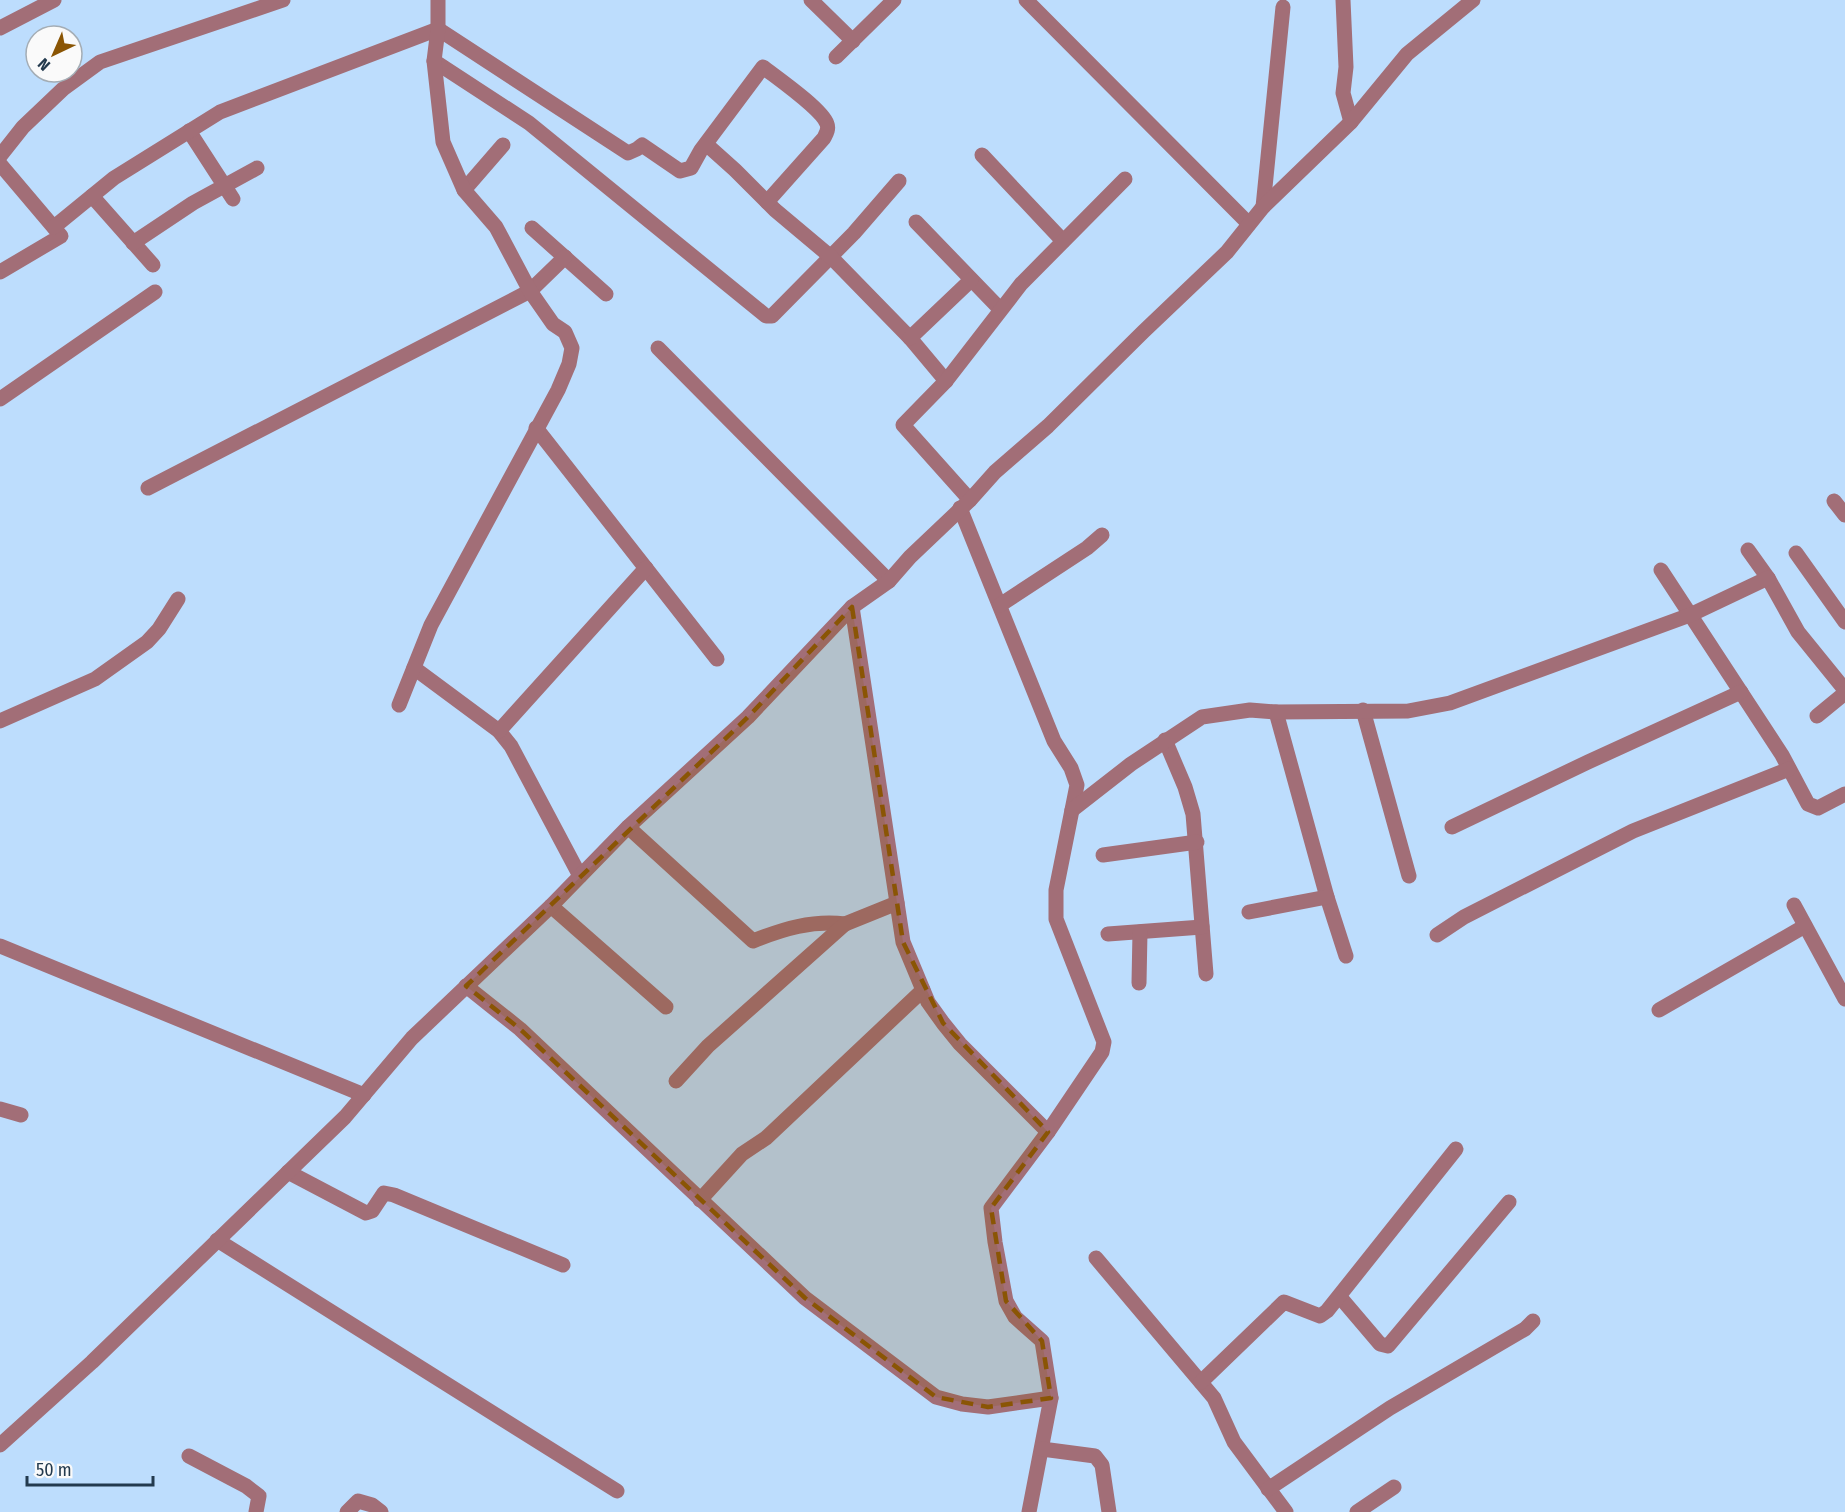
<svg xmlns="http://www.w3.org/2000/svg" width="1845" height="1512" font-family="'Fira Sans Condensed',sans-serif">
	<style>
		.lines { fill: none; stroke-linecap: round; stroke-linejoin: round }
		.minor { stroke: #a26e77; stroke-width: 15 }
		.marked { fill: #8a5504; fill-opacity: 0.2; stroke: #8a5504; stroke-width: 4.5; stroke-dasharray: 12 8; stroke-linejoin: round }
	</style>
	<rect width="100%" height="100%" fill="#bdddfd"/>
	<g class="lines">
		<g class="minor">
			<path d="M811 0 853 41"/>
			<path d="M1026 0 1249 224"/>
			<path d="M1343 0 1346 67 1343 93 1351 122"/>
			<path d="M0 28 54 0"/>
			<path d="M836 57 894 0"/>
			<path d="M434 61 529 123 766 316H772L854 233 899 181"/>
			<path d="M189 131 233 199"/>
			<path d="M706 144 735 170 775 210 831 257 910 338 946 381"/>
			<path d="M982 155 1063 241"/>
			<path d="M0 156 23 127 63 89 100 62 283 0"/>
			<path d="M0 164 61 236 0 272"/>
			<path d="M464 190 503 145"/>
			<path d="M92 196 153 265"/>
			<path d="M1263 207 1283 7"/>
			<path d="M916 222 1000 309"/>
			<path d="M54 227 114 178 220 112 438 29 628 153 637 149 642 145 680 171 691 168 701 150 763 67C777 78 822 109 827 124 829 129 826 134 824 138L767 202"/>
			<path d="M532 228 606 294"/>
			<path d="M133 243 193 203 257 168"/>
			<path d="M910 338 971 280"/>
			<path d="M658 348 889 581"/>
			<path d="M0 399 155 292"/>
			<path d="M536 428 717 659"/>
			<path d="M148 488 530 291 565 257"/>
			<path d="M970 500 903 425 946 381 1021 284 1125 179"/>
			<path d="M1834 501 1845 515"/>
			<path d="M960 508 1054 741 1071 768 1077 785 1056 890V919L1104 1042 1102 1052 1048 1132 991 1208 995 1242 1006 1301 1015 1317 1042 1341 1051 1398 1029 1512"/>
			<path d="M1748 550 1768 578 1798 632 1845 690"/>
			<path d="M1796 553 1845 622"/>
			<path d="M1661 570 1782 755 1808 804 1818 808 1845 794"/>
			<path d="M1000 605 1087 548 1102 535"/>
			<path d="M852 607 903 942 928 1002 943 1023 960 1044 1048 1132"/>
			<path d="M414 668 499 731 511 746 580 876"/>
			<path d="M399 705 431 625 558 390 569 364 572 348 565 332 553 324 530 291 496 227 464 190 443 142 434 61 438 29V0"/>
			<path d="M1363 710 1409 876"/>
			<path d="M1276 712 1327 897 1346 956"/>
			<path d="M1817 716 1845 693"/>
			<path d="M0 721 95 679 147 642 159 629 178 599"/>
			<path d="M499 731 646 568"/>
			<path d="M1165 740 1185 787 1193 814 1206 974"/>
			<path d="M1072 810 1131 764 1202 717 1250 710 1276 712 1408 711 1450 703 1690 615 1768 578"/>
			<path d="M628 827 753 941C783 929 812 920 845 924"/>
			<path d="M1452 827 1588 762 1741 692"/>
			<path d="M1103 855 1197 842"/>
			<path d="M1794 905 1845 999"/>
			<path d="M551 906 666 1007"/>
			<path d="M1249 912 1327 897"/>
			<path d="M1108 934 1202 927"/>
			<path d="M1437 935 1464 917 1633 831 1789 769"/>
			<path d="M0 946 364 1095"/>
			<path d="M1139 983 1140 932"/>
			<path d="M466 986 520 1029 805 1298 936 1397 962 1404 988 1407 1051 1398"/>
			<path d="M1659 1010 1805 926"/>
			<path d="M676 1081 708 1046 845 924 897 903"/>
			<path d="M0 1109 21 1115"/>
			<path d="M288 1172 366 1213 372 1211 384 1193 394 1195 563 1265"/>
			<path d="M700 1200 742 1154 766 1138 923 990"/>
			<path d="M217 1240 617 1491"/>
			<path d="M1096 1258 1214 1398 1234 1442 1286 1512"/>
			<path d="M1340 1297 1380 1344 1388 1346 1509 1202"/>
			<path d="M1201 1382 1284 1302 1320 1316 1327 1311 1456 1149"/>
			<path d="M0 1445 92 1362 345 1117 412 1038 551 906 628 827 748 717 852 607 889 581 910 557 970 500 995 472 1048 426 1143 332 1227 252 1263 207 1351 122 1407 54 1473 0"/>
			<path d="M1042 1449 1095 1456 1102 1465 1109 1512"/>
			<path d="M189 1456 246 1486 259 1496 256 1512"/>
			<path d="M1268 1489 1390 1408 1525 1329 1533 1321"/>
			<path d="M347 1512 358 1501 372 1505 381 1512"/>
			<path d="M1357 1512 1394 1487"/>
		</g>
	</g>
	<path class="marked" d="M852 607 903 942 943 1023 1048 1132 991 1208 1006 1301 1042 1341 1051 1398 988 1407 936 1397 805 1298 520 1029 466 986 748 717Z"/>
	<g transform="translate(54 54) rotate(224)"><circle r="28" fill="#fafafa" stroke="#a4adb5" stroke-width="1.5"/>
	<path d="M0-4.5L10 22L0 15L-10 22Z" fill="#8a5504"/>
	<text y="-9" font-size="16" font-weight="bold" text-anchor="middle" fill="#233a4e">N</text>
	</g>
	<path d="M27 1476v9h126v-9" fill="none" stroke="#233a4e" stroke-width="3"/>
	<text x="36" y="1476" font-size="18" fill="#233a4e" stroke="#fafafa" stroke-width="4.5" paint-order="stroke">50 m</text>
</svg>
